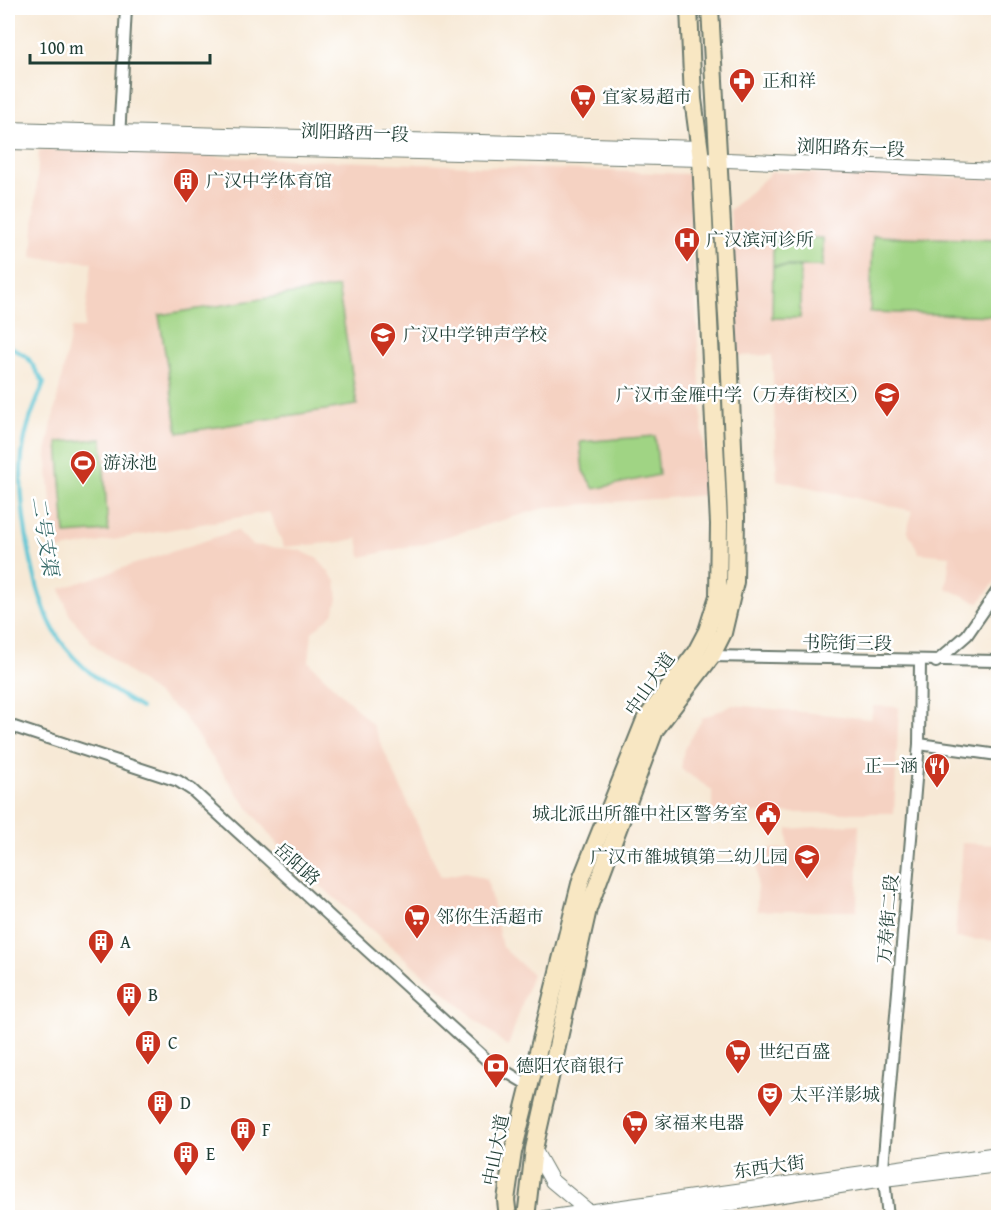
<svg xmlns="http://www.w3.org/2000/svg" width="1006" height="1225" font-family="'Gentium Book Plus','Noto Serif SC',serif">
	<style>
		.built { fill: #f5d2c2 }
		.green { fill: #a0d484; stroke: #60885c; stroke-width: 1.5 }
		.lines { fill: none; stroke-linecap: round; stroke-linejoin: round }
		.stream { stroke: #5ac5d4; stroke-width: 4 }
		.minor-casing { stroke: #6b796d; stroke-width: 14 }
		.tertiary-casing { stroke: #6b796d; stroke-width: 16 }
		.secondary-casing { stroke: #6b796d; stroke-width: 20 }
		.minor { stroke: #fff; stroke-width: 10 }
		.tertiary { stroke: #fff; stroke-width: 14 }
		.secondary { stroke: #f8e7c3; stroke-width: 16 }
		.labels { text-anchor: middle; stroke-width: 5; stroke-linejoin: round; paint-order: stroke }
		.poi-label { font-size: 18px; fill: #1f3d34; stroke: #fff; text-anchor: start }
		.street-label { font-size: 18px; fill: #1f3d34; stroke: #fff }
		.water-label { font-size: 20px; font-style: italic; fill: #316664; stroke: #fff }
	</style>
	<rect width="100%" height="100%" fill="#fff"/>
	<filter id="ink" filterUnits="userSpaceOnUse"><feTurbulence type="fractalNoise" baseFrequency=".0167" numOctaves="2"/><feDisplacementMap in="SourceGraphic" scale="12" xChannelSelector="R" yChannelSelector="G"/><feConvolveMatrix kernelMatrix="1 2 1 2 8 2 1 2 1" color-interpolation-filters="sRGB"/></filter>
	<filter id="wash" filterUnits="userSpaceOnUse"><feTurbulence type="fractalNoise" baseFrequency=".008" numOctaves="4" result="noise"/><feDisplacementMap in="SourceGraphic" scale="24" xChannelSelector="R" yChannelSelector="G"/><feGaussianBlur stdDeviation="1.35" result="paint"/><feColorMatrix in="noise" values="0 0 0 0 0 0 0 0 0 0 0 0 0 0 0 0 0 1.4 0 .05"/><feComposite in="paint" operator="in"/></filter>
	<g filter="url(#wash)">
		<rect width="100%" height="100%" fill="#f7e9d6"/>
		<g class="built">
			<path d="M39 150 689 174 706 495 548 507 421 544 361 557 358 538 341 542 284 547 269 512 56 550 46 452 72 328H84L92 262 32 258Z"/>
			<path d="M772 172 998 179V578L979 603 946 588 950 556 919 553 907 530 913 511 777 480 772 355 737 356 730 210Z"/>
			<path d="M237 530 252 545 299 550 318 559 336 581 338 599 333 614 312 632 309 662 372 724 441 877 466 872 487 879 502 947 532 974 508 1047 288 858 239 796 182 714 92 643 69 614 60 589Z"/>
			<path d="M733 705 871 719 873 706 899 707 894 813H712V790L681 769 684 749 703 718Z"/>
			<path d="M859 824 857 911H757V849H788V829Z"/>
			<path d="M962 843 998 845V941L955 938Z"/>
		</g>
		<g class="green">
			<path d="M873 236 998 240V316L870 312Z"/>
			<rect x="773" y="238" width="50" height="28"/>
			<path d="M773 267H800V318H772Z"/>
			<path d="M338 287 357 405 178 433 159 315Z"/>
			<path d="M655 436 659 475 594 489 583 471 580 442Z"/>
			<path d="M102 439 108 531 65 534 58 442Z"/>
		</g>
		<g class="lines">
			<path class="stream" d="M8 345 28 358 44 383C35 405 26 426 23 449 15 495 33 598 58 637 78 668 110 689 141 708"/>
		</g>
	</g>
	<g filter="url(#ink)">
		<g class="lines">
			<g class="minor-casing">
				<g id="minor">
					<path d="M119 139 126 8"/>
					<path d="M708 656 998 661"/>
					<path d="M936 662 967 635 998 590"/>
					<path d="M8 725 178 781 192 790 488 1061 530 1086"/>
					<path d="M919 744 998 755"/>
					<path d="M888 1218 883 1168 919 744 920 662"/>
				</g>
			</g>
			<g class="tertiary-casing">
				<g id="tertiary">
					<path d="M8 129 700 148"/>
					<path d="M8 142 701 159 998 171"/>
					<path d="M534 1149 552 1181 588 1211"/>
					<path d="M545 1218 998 1154"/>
					<path d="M639 1218 884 1179 998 1165"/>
				</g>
			</g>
			<g class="secondary-casing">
				<g id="secondary">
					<path d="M508 1218 506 1200 513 1152 581 880 645 720 696 652 707 631 718 596 719 524 701 159 693 99 689 8"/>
					<path d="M526 1218 534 1149 588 909 655 730 711 657 723 633 735 582 736 517 729 352 710 8"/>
				</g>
			</g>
			<use href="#minor" class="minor"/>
			<use href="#tertiary" class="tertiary"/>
			<use href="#secondary" class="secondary"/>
		</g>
	</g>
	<defs>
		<g id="pharmacy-pin" transform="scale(1.35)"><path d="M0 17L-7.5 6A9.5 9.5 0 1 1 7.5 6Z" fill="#c8321e" stroke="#fff"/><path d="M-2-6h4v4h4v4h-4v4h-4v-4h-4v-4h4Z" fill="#fff"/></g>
		<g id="supermarket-pin" transform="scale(1.35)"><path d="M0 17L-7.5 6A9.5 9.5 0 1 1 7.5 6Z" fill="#c8321e" stroke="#fff"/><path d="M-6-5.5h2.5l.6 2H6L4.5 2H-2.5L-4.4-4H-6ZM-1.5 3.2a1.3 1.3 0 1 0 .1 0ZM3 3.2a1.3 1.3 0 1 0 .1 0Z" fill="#fff"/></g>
		<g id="building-pin" transform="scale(1.35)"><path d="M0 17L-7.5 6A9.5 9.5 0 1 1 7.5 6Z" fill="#c8321e" stroke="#fff"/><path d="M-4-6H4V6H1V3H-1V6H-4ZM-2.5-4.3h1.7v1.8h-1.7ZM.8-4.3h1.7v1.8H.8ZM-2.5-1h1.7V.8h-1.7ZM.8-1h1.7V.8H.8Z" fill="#fff"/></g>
		<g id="hospital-pin" transform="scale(1.35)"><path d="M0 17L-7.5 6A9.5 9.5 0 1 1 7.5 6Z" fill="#c8321e" stroke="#fff"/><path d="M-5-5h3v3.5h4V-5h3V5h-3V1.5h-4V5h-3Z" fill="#fff"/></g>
		<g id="school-pin" transform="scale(1.35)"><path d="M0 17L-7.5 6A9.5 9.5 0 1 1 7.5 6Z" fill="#c8321e" stroke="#fff"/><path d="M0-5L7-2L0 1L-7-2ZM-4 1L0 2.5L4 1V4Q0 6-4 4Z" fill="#fff"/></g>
		<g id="stadium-pin" transform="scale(1.35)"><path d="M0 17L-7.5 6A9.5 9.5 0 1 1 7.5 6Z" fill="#c8321e" stroke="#fff"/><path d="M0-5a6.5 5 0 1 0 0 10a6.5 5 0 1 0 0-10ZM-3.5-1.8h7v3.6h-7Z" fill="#fff"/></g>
		<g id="restaurant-pin" transform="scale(1.35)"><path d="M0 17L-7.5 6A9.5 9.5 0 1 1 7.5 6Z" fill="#c8321e" stroke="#fff"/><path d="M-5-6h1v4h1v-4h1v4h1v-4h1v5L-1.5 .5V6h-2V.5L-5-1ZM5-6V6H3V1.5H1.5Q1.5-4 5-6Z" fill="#fff"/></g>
		<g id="civic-pin" transform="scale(1.35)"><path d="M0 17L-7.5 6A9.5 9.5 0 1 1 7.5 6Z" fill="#c8321e" stroke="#fff"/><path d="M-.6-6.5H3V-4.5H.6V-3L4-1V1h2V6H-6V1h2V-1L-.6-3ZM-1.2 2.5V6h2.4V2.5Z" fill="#fff"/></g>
		<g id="bank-pin" transform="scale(1.35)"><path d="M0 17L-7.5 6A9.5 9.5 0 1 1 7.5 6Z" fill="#c8321e" stroke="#fff"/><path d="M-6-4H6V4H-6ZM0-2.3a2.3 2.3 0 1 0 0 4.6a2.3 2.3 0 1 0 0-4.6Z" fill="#fff"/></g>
		<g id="theatre-pin" transform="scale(1.35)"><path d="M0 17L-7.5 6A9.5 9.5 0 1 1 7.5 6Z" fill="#c8321e" stroke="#fff"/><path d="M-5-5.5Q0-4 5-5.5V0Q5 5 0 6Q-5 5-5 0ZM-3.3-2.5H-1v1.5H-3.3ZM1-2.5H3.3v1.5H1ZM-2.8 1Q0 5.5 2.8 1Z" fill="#fff"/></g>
	</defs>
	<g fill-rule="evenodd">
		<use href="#pharmacy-pin" x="742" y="81"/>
		<use href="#supermarket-pin" x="583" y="97"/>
		<use href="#building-pin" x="186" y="181"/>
		<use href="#hospital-pin" x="687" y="240"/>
		<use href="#school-pin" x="383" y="335"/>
		<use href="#school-pin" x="887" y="395"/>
		<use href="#stadium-pin" x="83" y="463"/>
		<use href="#restaurant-pin" x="937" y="766"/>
		<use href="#civic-pin" x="768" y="814"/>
		<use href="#school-pin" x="807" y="857"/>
		<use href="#supermarket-pin" x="417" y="917"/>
		<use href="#building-pin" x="101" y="942"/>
		<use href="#building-pin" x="129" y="995"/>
		<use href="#building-pin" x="148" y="1043"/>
		<use href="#supermarket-pin" x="738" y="1052"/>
		<use href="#bank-pin" x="496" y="1066"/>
		<use href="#theatre-pin" x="770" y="1095"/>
		<use href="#building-pin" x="160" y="1103"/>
		<use href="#supermarket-pin" x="635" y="1123"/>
		<use href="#building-pin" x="243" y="1130"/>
		<use href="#building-pin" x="186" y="1154"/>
	</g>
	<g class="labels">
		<g class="poi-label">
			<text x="762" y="87">正和祥</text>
			<text x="602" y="103">宜家易超市</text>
			<text x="206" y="187">广汉中学体育馆</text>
			<text x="706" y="246">广汉滨河诊所</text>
			<text x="403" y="341">广汉中学钟声学校</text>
			<text x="868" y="401" text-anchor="end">广汉市金雁中学（万寿街校区）</text>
			<text x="103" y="469">游泳池</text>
			<text x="918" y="772" text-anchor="end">正一涵</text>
			<text x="748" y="820" text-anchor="end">城北派出所雒中社区警务室</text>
			<text x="788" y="863" text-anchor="end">广汉市雒城镇第二幼儿园</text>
			<text x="436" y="923">邻你生活超市</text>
			<text x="120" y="948">A</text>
			<text x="148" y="1001">B</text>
			<text x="168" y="1049">C</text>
			<text x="758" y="1058">世纪百盛</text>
			<text x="516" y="1072">德阳农商银行</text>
			<text x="790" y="1101">太平洋影城</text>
			<text x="180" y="1109">D</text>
			<text x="654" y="1129">家福来电器</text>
			<text x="262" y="1136">F</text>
			<text x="206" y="1160">E</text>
		</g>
		<g class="street-label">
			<text transform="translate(355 133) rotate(2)" y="6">浏阳路西一段</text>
			<text transform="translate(851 148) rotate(2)" y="6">浏阳路东一段</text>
			<text transform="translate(847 643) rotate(1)" y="6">书院街三段</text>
			<text transform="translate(650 684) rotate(-55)" y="6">中山大道</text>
			<text transform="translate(297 864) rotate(42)" y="6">岳阳路</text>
			<text transform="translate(888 919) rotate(-85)" y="6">万寿街二段</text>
			<text transform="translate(496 1150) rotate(-79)" y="6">中山大道</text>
			<text transform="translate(769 1167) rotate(-8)" y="6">东西大街</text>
		</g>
		<g class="water-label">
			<text transform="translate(45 536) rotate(81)" y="7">二号支渠</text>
		</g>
	</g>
	<rect width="1006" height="1225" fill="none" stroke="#fff" stroke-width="30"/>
	<path d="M30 54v9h180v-9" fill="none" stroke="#1f3d34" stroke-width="3"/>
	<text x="39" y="54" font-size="18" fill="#1f3d34" stroke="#ffffff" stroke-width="4.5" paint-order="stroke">100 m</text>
</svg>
